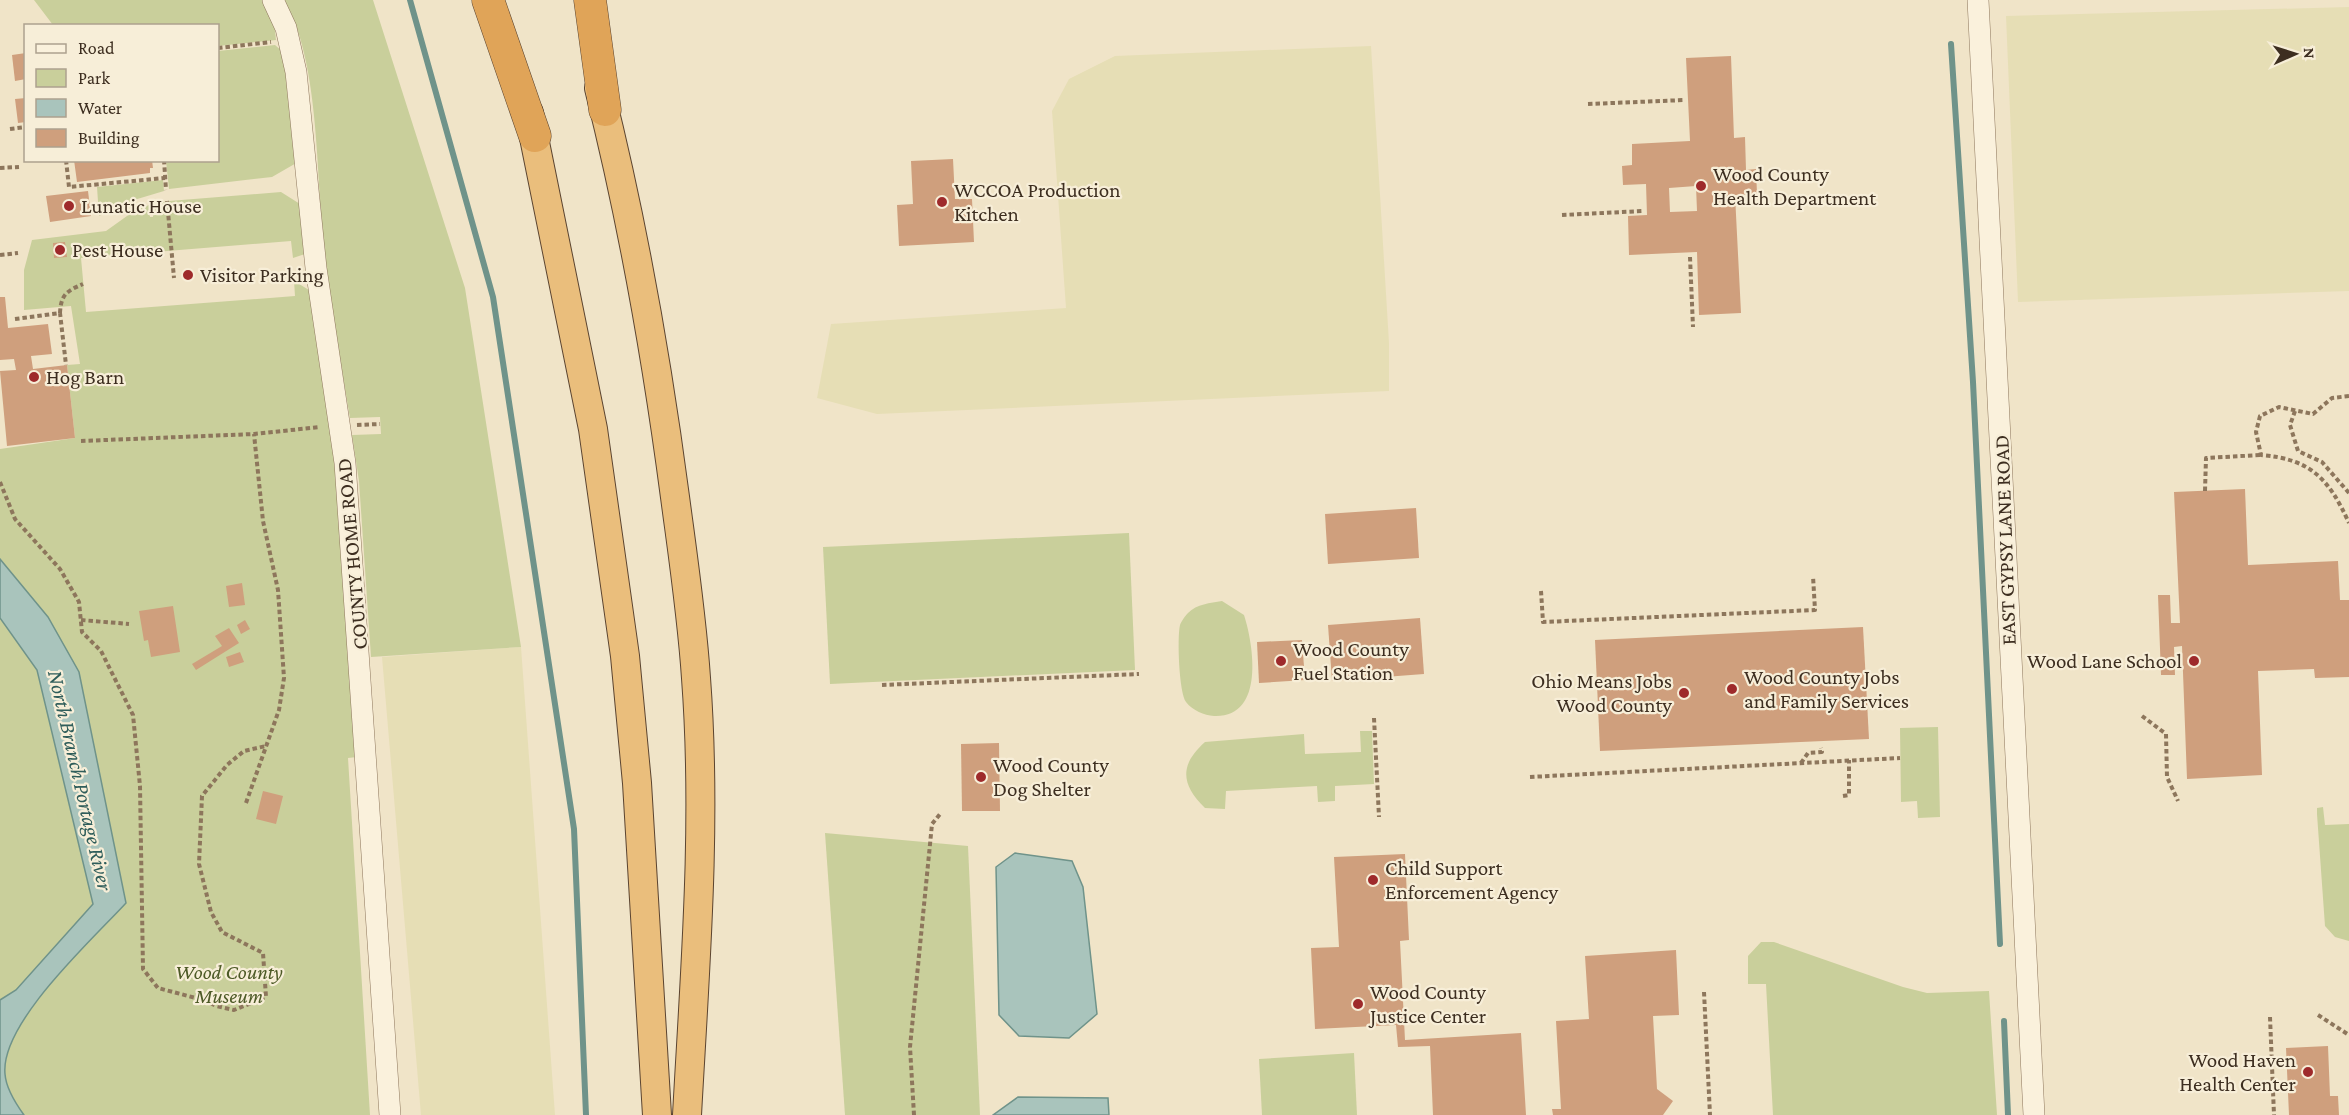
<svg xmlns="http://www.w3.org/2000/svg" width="2349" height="1115" font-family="'Crimson Pro',serif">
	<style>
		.farmland { fill: #e6deb5 }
		.green { fill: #c9cf9b }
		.water { fill: #a9c4bc; stroke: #6f938a; stroke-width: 1.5 }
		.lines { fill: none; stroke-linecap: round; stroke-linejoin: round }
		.stream { stroke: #6f938a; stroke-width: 6 }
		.building { fill: #cf9f7d; fill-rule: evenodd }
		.tertiary-casing { stroke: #8d765c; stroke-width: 22 }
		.trunk-casing { stroke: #5b4430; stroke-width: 30 }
		.motorway-casing { stroke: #5b4430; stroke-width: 33 }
		.path { stroke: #8d765c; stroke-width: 4; stroke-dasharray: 4.5 3; stroke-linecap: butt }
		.tertiary { stroke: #faf1dc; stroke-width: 21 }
		.trunk { stroke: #eabe7c; stroke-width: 28 }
		.motorway { stroke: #e0a458; stroke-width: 32 }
		.poi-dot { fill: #9e2a2b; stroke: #f7eed8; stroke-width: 2 }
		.labels { text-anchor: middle; stroke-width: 4.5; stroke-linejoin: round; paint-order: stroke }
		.poi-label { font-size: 21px; fill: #3d2e20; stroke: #f7eed8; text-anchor: start }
		.street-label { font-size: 21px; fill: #3d2e20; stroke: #f7eed8 }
		.park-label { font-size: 21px; font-style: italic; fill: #4d5a26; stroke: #f7eed8 }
		.water-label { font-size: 22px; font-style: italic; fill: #2f5d5a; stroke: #f7eed8 }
	</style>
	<rect width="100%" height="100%" fill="#f0e4c8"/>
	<g class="farmland">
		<path d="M2349 7V291L2018 302 2006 16Z"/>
		<path d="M1371 46 1389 343V391L877 414 817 398 831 324 1066 308 1052 111 1069 79 1115 56Z"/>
		<path d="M521 647 555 1115H421L382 657Z"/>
	</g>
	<g class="green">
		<path d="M34 0H263L274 22 276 40 218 46V26L53 25Z"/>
		<path d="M284 0H373L465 288 521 647 371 657 359 481 352 435 381 434 380 417 350 418C340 358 329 298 323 237 316 168 319 59 284 0Z"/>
		<path d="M275 45 283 52 298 162 272 177 169 189 166 161 218 160V51Z"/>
		<path d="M163 180 164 191 134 200 99 216 97 187Z"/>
		<path d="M281 192 300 204 305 254 293 258 291 241 81 258 86 312 295 296 294 281 309 290 335 466 357 757 348 758 370 1115H24C16 1104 6 1088 5 1074 0 1023 93 938 126 903L48 617 0 559V449L75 438 67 365 80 364 71 306 24 310V270L32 240 106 231 134 211 149 205 150 217H153V204L169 201Z"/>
		<path d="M1129 533 1135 670 830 684 823 547Z"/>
		<path d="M1222 601 1244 615C1254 646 1265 718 1214 716 1204 715 1193 711 1186 702 1179 693 1177 637 1180 625 1181 622 1185 616 1188 613 1197 604 1210 603 1222 601Z"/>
		<path d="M0 618 37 670 93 904 16 990 0 1000Z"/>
		<path d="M1938 727 1940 817 1918 818 1917 801 1901 802 1900 728Z"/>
		<path d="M1360 731H1372L1374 784 1335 786V801L1318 802 1317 786 1226 791 1225 809 1205 808C1181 785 1179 765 1205 742L1304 734 1305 754 1361 752Z"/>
		<path d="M2323 807 2325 825 2349 824V941L2335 937 2325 926 2317 814V808Z"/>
		<path d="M825 833 968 846 980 1115H845Z"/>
		<path d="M1761 942H1774L1903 987 1927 993 1989 991 1997 1115H1773L1766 984H1748V956Z"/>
		<path d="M1354 1053 1357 1115H1262L1259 1059Z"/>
	</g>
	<g class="water">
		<path d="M0 559 48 617 79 672 126 903C93 939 0 1023 5 1074 6 1088 16 1104 24 1115H0V1000L16 990 93 904 37 670 0 618Z"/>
		<path d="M1015 853 1072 861 1083 887 1097 1014 1069 1038 1019 1036 999 1015 996 867Z"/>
		<path d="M1018 1097 1108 1098 1109 1115H993Z"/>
	</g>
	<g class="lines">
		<g class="stream">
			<path d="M410 0 493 297 574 829 586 1115"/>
			<path d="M1951 44 1973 382 2000 944"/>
			<path d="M2004 1021 2008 1115"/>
		</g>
	</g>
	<g class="building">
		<path d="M26 53V79L15 81 12 55Z"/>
		<path d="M1731 56 1734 138 1745 137 1746 170 1756 169 1757 194 1735 195 1741 313 1699 315 1697 252 1629 255 1628 216 1647 215 1646 184 1623 185 1622 166 1632 165V144L1690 141 1686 58ZM1696 186 1697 211 1670 212 1669 188Z"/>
		<path d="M26 98V122L18 123 15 99Z"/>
		<path d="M953 159 955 199H972L974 242 899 246 897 205 913 204 911 161Z"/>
		<path d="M74 160H152L153 168H150V173L77 182Z"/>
		<path d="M88 191 91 216 50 222 46 196Z"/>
		<path d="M65 242 67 257 54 258 53 243Z"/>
		<path d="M0 297H5L8 328 48 324 52 354 31 356 33 369 67 365 75 438 7 446 0 371 16 370 14 359 0 360Z"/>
		<path d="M2245 489 2248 565 2338 561 2340 600H2349V677L2315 678 2314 669 2258 671 2262 775 2187 779 2182 646 2174 647 2175 675H2161L2158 595H2170L2171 623H2180L2174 492Z"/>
		<path d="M1416 508 1419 558 1328 564 1325 514Z"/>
		<path d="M242 583 245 605 229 607 226 586Z"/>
		<path d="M173 606 180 652 151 657 148 640 144 641 139 611Z"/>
		<path d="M1420 618 1424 674 1332 681 1328 625Z"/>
		<path d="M245 620 250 629 241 634 237 625Z"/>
		<path d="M1863 627 1869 739 1600 751 1595 640Z"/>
		<path d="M229 628 239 643 196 670 192 664 222 646 215 636Z"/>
		<path d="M1302 640 1305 680 1259 683 1257 642Z"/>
		<path d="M240 652 244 662 229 667 226 657Z"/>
		<path d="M999 743 1000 811H962L961 744Z"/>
		<path d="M263 791 283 796 276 824 256 819Z"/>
		<path d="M1405 854 1409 940 1400 941 1405 1040 1521 1033 1526 1115H1433L1430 1046 1398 1047 1396 1025 1315 1029 1311 948 1339 947 1334 857Z"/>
		<path d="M1676 950 1679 1015 1653 1016 1657 1089 1673 1101 1663 1115H1553L1552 1109H1561L1556 1021 1589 1019 1585 956Z"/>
		<path d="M2328 1046 2330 1096H2338L2339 1115H2289L2286 1048Z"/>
	</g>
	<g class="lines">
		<g class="tertiary-casing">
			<g id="tertiary">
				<path d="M273 0 286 28 296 72 316 268 345 463 390 1115"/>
				<path d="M1978 0 2034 1115"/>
			</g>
		</g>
		<g class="trunk-casing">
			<g id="trunk">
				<path d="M599 88C633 223 657 360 675 497 683 557 692 617 696 678 707 823 695 970 687 1115"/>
				<path d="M529 113 593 429 625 656 637 783 657 1115"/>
			</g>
		</g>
		<g class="motorway-casing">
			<g id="motorway">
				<path d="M488 0 535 136"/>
				<path d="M590 0 605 110"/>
			</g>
		</g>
		<g class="path">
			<path d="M218 48 271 42"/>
			<path d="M1588 104 1685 100"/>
			<path d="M10 129 26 127"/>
			<path d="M66 160 69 187 165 178"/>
			<path d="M164 160 166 190"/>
			<path d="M0 168 19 167"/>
			<path d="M167 201 174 278"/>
			<path d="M1562 215 1642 211"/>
			<path d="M0 255 18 253"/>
			<path d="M1690 257 1693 327"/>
			<path d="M60 313C61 294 67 291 83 284"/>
			<path d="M15 319 60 313 66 365"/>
			<path d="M2349 396 2332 398 2313 414 2279 407 2260 416 2256 432 2261 455C2311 459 2329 479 2349 523"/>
			<path d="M2295 411 2290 425 2298 451 2322 462 2349 493"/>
			<path d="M357 425 380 424"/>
			<path d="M81 441 254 434 320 427"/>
			<path d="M0 482 15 519 60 569 79 602 82 632 101 651 133 715 140 786 143 969 158 988 207 1001 216 1006 234 1010 266 997 263 953 222 932 211 912 199 864 202 796 227 765 244 751 266 746"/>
			<path d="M2205 491 2206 458 2261 455"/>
			<path d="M1541 591 1543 622 1815 610 1813 576"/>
			<path d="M81 620 129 624"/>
			<path d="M882 685 1139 674"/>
			<path d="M2142 716 2166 734 2167 777 2178 801"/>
			<path d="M1374 718 1379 817"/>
			<path d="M1801 763 1808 753 1822 752 1821 748"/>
			<path d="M1530 777 1900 758"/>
			<path d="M1843 796 1849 795V760"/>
			<path d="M246 803 279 710 284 678 278 590 263 521 254 434"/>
			<path d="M1704 992 1710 1115"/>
			<path d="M2318 1015 2349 1035"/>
			<path d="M2270 1017 2274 1115"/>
			<path d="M914 1115 910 1047 932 824 940 814"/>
		</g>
		<use href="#tertiary" class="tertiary"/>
		<use href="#trunk" class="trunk"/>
		<use href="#motorway" class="motorway"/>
	</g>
	<g class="poi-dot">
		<circle cx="1701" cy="186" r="6"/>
		<circle cx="942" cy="202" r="6"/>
		<circle cx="69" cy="206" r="6"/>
		<circle cx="60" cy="250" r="6"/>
		<circle cx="188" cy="275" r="6"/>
		<circle cx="34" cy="377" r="6"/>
		<circle cx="1281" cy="661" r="6"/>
		<circle cx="2194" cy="661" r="6"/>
		<circle cx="1732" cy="689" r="6"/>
		<circle cx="1684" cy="693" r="6"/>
		<circle cx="981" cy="777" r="6"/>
		<circle cx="1373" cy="880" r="6"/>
		<circle cx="1358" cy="1004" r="6"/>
		<circle cx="2308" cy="1072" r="6"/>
	</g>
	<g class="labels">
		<g class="poi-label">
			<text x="1713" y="181">Wood County<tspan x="1713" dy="24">Health Department</tspan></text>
			<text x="954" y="197">WCCOA Production<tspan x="954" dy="24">Kitchen</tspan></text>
			<text x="81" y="213">Lunatic House</text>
			<text x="72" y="257">Pest House</text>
			<text x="200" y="282">Visitor Parking</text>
			<text x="46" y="384">Hog Barn</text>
			<text x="1293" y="656">Wood County<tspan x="1293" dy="24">Fuel Station</tspan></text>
			<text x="2182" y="668" text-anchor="end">Wood Lane School</text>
			<text x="1744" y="684">Wood County Jobs<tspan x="1744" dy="24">and Family Services</tspan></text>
			<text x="1672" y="688" text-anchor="end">Ohio Means Jobs<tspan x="1672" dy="24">Wood County</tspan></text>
			<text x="993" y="772">Wood County<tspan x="993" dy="24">Dog Shelter</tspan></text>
			<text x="1385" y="875">Child Support<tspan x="1385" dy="24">Enforcement Agency</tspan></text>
			<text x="1370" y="999">Wood County<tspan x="1370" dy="24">Justice Center</tspan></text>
			<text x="2296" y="1067" text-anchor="end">Wood Haven<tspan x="2296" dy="24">Health Center</tspan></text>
		</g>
		<g class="street-label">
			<text transform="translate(2005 540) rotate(-92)" y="7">EAST GYPSY LANE ROAD</text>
			<text transform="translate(352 554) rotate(-95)" y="7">COUNTY HOME ROAD</text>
		</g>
		<g class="park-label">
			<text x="229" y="979">Wood County<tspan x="229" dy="24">Museum</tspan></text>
		</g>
		<g class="water-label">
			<text transform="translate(81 780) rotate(77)" y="8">North Branch Portage River</text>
		</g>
	</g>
	<rect x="24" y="24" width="195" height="138" fill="#f7eed8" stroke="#ada18e" stroke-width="1.5"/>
	<rect x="36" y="44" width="30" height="9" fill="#faf1dc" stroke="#ada18e" stroke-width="1.5"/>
	<text x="78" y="54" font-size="18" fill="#3d2e20">Road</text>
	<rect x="36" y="69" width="30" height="18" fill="#c9cf9b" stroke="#ada18e" stroke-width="1.5"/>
	<text x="78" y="84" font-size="18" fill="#3d2e20">Park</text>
	<rect x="36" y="99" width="30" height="18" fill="#a9c4bc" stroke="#ada18e" stroke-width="1.5"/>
	<text x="78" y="114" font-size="18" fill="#3d2e20">Water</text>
	<rect x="36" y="129" width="30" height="18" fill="#cf9f7d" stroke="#ada18e" stroke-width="1.5"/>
	<text x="78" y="144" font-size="18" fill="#3d2e20">Building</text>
	<g transform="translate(2295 54) rotate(87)" stroke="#f7eed8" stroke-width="4.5" paint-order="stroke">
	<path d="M0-4.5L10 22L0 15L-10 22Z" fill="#3d2e20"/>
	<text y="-9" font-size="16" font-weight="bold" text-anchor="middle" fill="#3d2e20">N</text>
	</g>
</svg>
